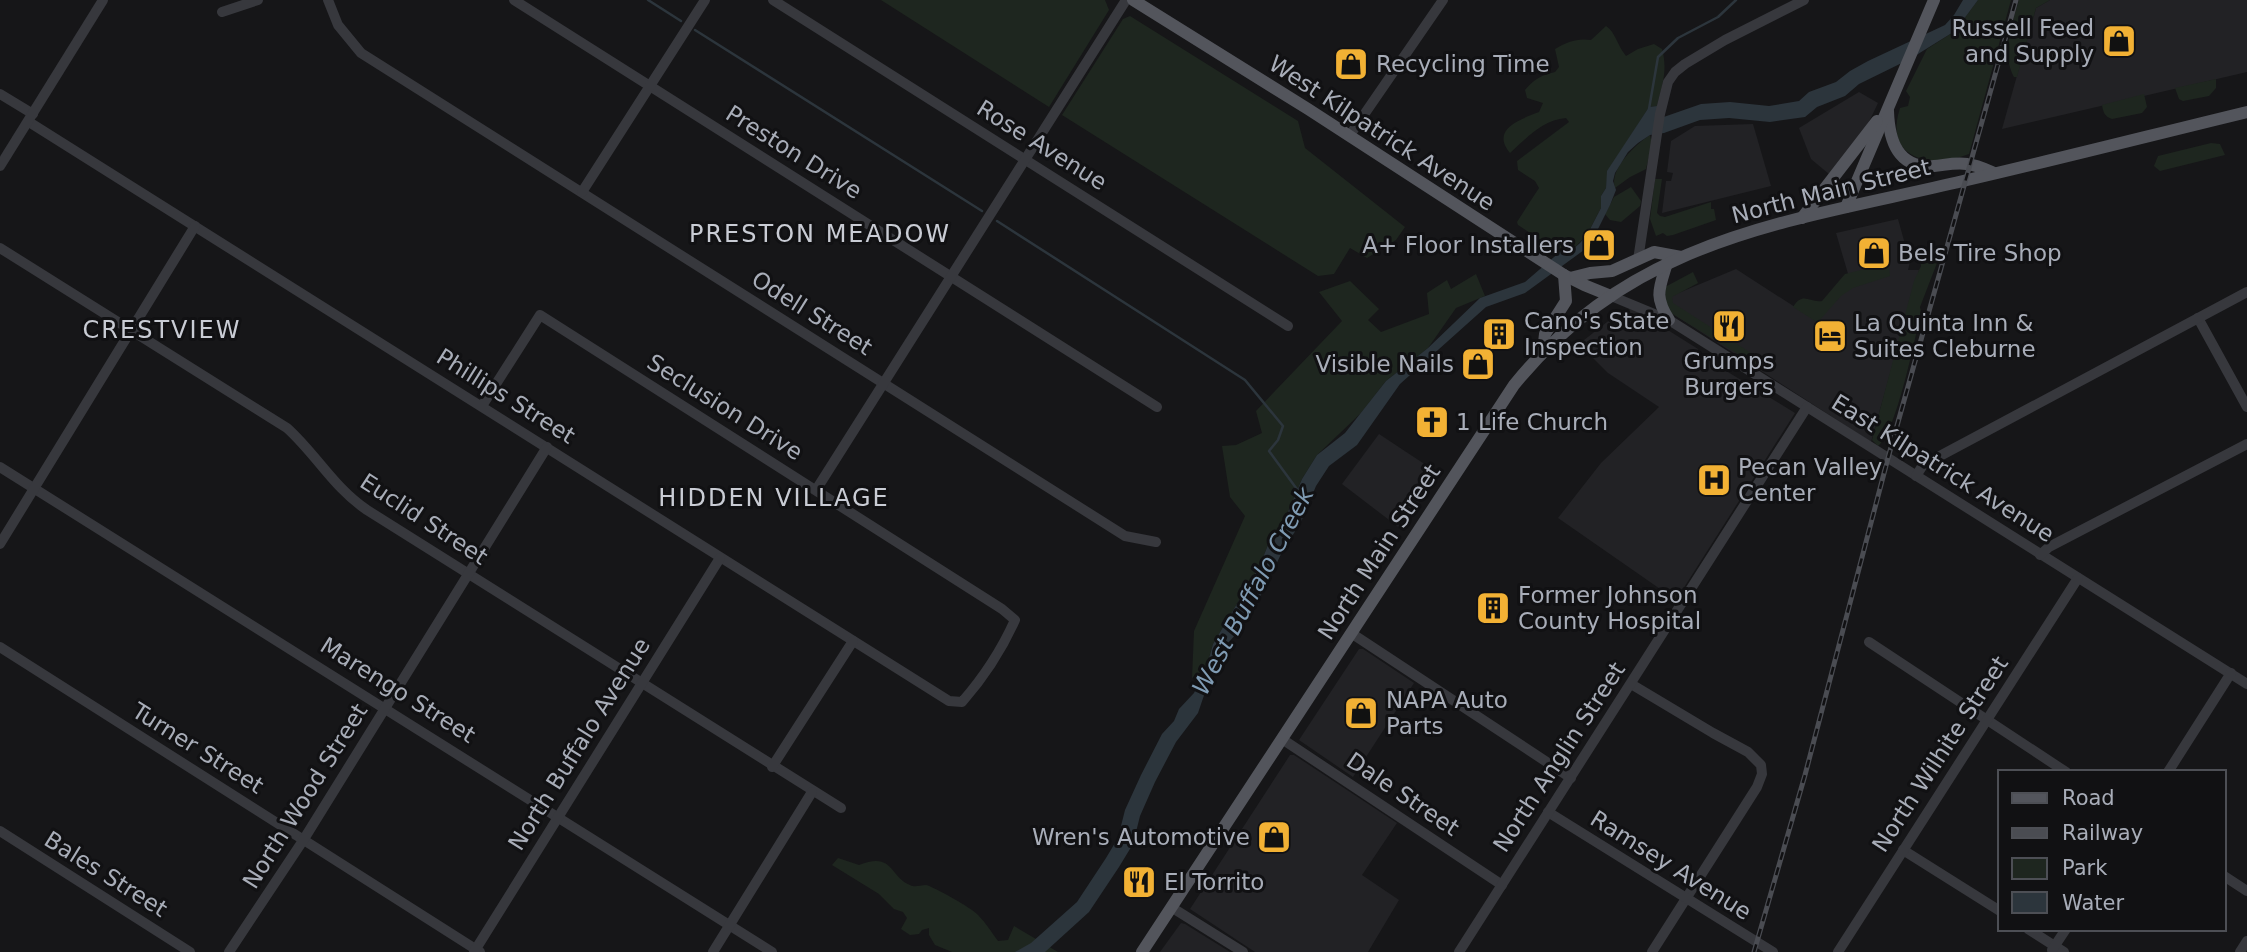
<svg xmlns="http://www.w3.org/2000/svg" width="2247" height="952" font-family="'DejaVu Sans',sans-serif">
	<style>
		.built { fill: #222225 }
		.green { fill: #1e261f }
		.water { fill: #2c353c }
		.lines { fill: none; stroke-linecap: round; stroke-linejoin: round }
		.stream { stroke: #2c353c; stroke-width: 2.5 }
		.minor { stroke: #37383d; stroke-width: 10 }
		.major { stroke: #53555c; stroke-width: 12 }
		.rail-casing { stroke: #4a4c52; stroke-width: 5 }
		.rail { stroke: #111113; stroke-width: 2.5; stroke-dasharray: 8; stroke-linecap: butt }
		.labels { text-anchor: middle; stroke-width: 6; stroke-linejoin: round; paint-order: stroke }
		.poi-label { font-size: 23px; fill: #a8adb8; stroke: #111113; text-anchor: start }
		.street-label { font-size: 23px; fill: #a8adb8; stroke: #111113 }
		.neighbourhood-label { font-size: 24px; letter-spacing: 2px; fill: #c9ccd4; stroke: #111113 }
		.water-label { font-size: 24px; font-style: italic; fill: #7f9bb3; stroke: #111113 }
	</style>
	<rect width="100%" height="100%" fill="#161618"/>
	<g class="built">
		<path d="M2050 0H2247V72L2002 129 2036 8Z"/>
		<path d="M1859 92 1878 103 1866 128 1829 174 1811 159 1799 128Z"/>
		<path d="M1753 124 1771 186 1662 213 1666 181H1671L1673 173 1667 172 1671 141 1695 126Z"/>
		<path d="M1898 219 1910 262 1908 270H1919L1871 442 1667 310 1669 297 1736 269 1815 320 1849 277 1836 233Z"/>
		<path d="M1630 309 1636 310 1698 349 1700 355 1795 413 1676 600 1558 518 1601 463 1659 407 1608 373 1579 344 1607 322Z"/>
		<path d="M1379 434 1438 473 1401 529 1342 484Z"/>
		<path d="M1359 649H1363L1414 683 1353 777 1299 740Z"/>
		<path d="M1290 755H1294L1397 823 1362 875 1399 900 1368 952H1255L1190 909Z"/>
		<path d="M1181 923 1185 924 1230 952H1160Z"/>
	</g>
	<g class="green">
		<path d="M881 0H1105L1109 10 1049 107Z"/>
		<path d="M1978 0H2011L1969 154C1931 169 1883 159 1900 108L1908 106 1910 97 1906 91 1927 49 1955 31Z"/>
		<path d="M2019 0H2050L2036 8 2017 77H2014C2001 54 2012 24 2019 0Z"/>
		<path d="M1130 16 1298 121 1305 148 1405 227 1396 240 1367 258 1350 248 1334 274 1318 276 1062 115 1123 19Z"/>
		<path d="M1606 26C1616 33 1617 45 1626 56L1638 49 1654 44 1662 49C1668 70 1662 86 1657 106L1649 107 1608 171 1606 188 1601 196V208L1587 235 1572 250 1564 252 1562 248 1556 250 1518 225 1517 222C1524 211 1531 200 1539 188L1535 181 1518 170 1517 161 1569 122 1566 118C1542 120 1527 138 1510 153 1490 129 1521 119 1539 112L1543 103 1527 98 1525 90C1534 79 1542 75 1555 72L1559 67 1555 49C1567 42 1577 38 1591 40Z"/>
		<path d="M2216 79V88L2209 96 2183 101 2179 99 2175 88Z"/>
		<path d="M2144 94 2147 107 2142 113 2112 119C2105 117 2103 112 2102 105Z"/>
		<path d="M1650 135 1652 144 1646 169 1630 177 1615 188C1609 169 1635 145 1650 135Z"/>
		<path d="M2211 143 2220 144 2225 155 2160 171 2154 166 2158 156Z"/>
		<path d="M1655 179H1662L1657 213 1660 216 1665 217 1711 202V209H1714L1716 220 1673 235 1667 236 1663 233 1656 236 1650 219Z"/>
		<path d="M1631 187 1641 201 1640 206 1621 222 1610 220 1605 214 1614 197Z"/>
		<path d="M1929 254 1935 257 1937 263 1920 307 1921 312C1915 338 1896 434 1878 446L1872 440 1914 281 1921 266 1920 260Z"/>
		<path d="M1885 264 1889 266 1890 276 1853 288 1841 296 1819 321H1815L1793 307C1803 291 1809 303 1822 301L1845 274Z"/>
		<path d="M1693 272 1698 283 1672 297 1673 303 1751 353 1748 357 1753 363 1757 361 1756 365 1666 310 1665 287Z"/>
		<path d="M1476 274 1485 296 1456 308 1428 348 1386 381 1361 413 1317 455 1302 479 1287 514 1268 545 1260 565 1213 644 1206 669 1192 678 1194 631 1245 516 1230 497 1222 446 1236 445 1262 433 1256 411 1342 321 1319 292 1350 281 1379 309 1368 320 1381 332 1429 314 1427 293 1447 280 1451 289Z"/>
		<path d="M838 858 859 865C893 851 890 877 910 885 915 888 920 885 926 885 934 887 972 908 978 915 986 923 992 933 998 941L1008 940 1014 926 1058 952H952L935 945 929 935V928L922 930 919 934 910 935 901 929 907 918 903 912 894 909 879 894 832 865Z"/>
	</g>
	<path class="water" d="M1963 0H1978L1955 31 1910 59 1859 84 1845 96 1817 107 1805 117 1770 122 1729 118 1700 120 1664 133 1650 135 1638 143 1628 152 1615 173 1613 181 1616 190 1610 205 1594 237 1584 250 1525 293 1486 307 1400 384 1357 445 1329 466 1316 486 1301 522 1282 552 1264 590 1237 633 1218 654 1198 713 1176 742 1155 782 1140 816 1133 844 1119 867 1089 912 1045 952H1015L1031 943 1077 902 1106 858 1118 838 1125 810 1141 775 1162 734 1174 721 1179 709 1194 693 1206 669 1213 644 1260 565 1268 545 1287 514 1302 479 1317 455 1345 433 1386 381 1428 348 1480 298 1525 282 1561 251 1572 250 1580 243 1587 235 1601 208V196L1606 188 1607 171 1649 107 1657 106 1658 119 1701 104 1730 102 1769 106 1799 101 1809 92 1836 82 1850 71 1868 61 1945 25 1954 15Z"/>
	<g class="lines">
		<g class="stream">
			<path d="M648 0 681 21"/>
			<path d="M695 30 982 211"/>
			<path d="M1649 109 1658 57 1678 38 1718 17 1736 0"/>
			<path d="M997 221 1245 380 1283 426 1278 440 1269 451 1299 492"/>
		</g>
		<g class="minor">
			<path d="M328 0 338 25 361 53 1125 536 1156 542"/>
			<path d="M514 0 1157 407"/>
			<path d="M773 0 1288 326"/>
			<path d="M222 12 258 0"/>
			<path d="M0 94 33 114"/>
			<path d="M29 122 949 701 962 702C983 678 1002 649 1015 620L1002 609 540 315 482 406"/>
			<path d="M1350 135 1443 0"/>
			<path d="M0 166 103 0"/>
			<path d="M582 192 705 0"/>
			<path d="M0 248 287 428C316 454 334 488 367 510L841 808"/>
			<path d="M1638 260 1660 114 1668 82 1675 72 1685 64 1725 40 1804 0"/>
			<path d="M1611 296 1669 320 2247 684"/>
			<path d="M2198 318 2247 407"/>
			<path d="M0 467 772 952"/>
			<path d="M1916 476 1923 465 2247 292"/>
			<path d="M816 490 1126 0"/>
			<path d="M0 544 195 226"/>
			<path d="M2040 555 2049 547 2247 444"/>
			<path d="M1351 633 1571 778"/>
			<path d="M1869 642 2066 772"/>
			<path d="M0 647 480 952"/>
			<path d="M1631 684 1713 733 1748 752 1761 765 1762 774 1757 787 1652 952"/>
			<path d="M1282 739 1502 885"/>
			<path d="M772 767 853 641"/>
			<path d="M2168 772 2231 673"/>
			<path d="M1548 812 1773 952"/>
			<path d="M0 831 190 952"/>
			<path d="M1903 850 2000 911"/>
			<path d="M2224 876 2247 891"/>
			<path d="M1171 907 1243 952"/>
			<path d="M2028 929 2064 952"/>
			<path d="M2052 950 2066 929"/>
			<path d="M229 952 304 839 547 447"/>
			<path d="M474 952 720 558"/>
			<path d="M713 952 812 792"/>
			<path d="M1459 952 1807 407"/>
			<path d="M1838 952 2078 578"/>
			<path d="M2240 952 2247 941"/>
		</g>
		<g class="major">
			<path d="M1133 0 1308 109 1564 275 1584 285 1611 296"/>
			<path d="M1888 111C1889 141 1898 169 1934 166 1945 165 1956 162 1967 164 1977 165 1985 169 1994 173"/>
			<path d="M1846 207 1934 0"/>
			<path d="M1802 218 1877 121"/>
			<path d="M1667 263C1659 289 1654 296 1669 320"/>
			<path d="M1570 278 1590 273 1612 271 1654 252 1681 257"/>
			<path d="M1543 352 1545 334 1566 301 1564 275"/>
			<path d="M1142 952 1514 385C1635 236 1789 222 1963 181 2058 159 2152 135 2247 112"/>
		</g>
		<g class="rail-casing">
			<path id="rail" d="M1754 952 1805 775 1888 458 2016 0"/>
		</g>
		<use href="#rail" class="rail"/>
	</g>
	<defs>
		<g id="shop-square" transform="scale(1.75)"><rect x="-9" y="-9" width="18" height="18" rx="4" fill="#f2b134" stroke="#111113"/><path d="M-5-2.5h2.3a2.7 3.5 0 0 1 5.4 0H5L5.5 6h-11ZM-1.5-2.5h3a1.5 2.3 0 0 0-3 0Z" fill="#111"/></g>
		<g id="restaurant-square" transform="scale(1.75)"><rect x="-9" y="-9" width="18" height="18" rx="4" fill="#f2b134" stroke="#111113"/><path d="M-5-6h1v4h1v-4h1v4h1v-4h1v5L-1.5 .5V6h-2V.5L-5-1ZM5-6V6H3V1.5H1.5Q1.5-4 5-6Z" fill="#111"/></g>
		<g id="building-square" transform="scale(1.75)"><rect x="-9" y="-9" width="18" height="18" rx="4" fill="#f2b134" stroke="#111113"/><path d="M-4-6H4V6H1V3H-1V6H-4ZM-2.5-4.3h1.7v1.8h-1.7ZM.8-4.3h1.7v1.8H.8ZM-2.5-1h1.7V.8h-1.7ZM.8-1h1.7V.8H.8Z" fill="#111"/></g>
		<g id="hotel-square" transform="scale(1.75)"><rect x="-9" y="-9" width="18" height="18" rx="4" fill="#f2b134" stroke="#111113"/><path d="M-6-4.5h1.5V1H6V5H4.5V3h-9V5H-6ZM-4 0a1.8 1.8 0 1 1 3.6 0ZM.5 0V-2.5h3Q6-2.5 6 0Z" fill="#111"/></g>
		<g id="church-square" transform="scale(1.75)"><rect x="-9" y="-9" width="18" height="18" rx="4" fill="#f2b134" stroke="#111113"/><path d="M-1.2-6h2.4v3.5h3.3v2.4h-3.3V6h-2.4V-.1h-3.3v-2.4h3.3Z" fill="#111"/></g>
		<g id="hospital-square" transform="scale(1.75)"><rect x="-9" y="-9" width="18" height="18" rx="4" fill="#f2b134" stroke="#111113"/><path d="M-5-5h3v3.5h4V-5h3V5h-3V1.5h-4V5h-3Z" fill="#111"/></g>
	</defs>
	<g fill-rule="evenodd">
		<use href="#shop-square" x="2119" y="41"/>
		<use href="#shop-square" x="1351" y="64"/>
		<use href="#shop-square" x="1599" y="245"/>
		<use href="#shop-square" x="1874" y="253"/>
		<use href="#restaurant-square" x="1729" y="326"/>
		<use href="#building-square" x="1499" y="334"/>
		<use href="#hotel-square" x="1830" y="336"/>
		<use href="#shop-square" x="1478" y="364"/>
		<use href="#church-square" x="1432" y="422"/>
		<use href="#hospital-square" x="1714" y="480"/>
		<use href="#building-square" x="1493" y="608"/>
		<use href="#shop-square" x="1361" y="713"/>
		<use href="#shop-square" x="1274" y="837"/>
		<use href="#restaurant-square" x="1139" y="882"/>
	</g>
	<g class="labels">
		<g class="poi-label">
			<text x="2094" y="36" text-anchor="end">Russell Feed<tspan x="2094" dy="26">and Supply</tspan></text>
			<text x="1376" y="72">Recycling Time</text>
			<text x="1574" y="253" text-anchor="end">A+ Floor Installers</text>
			<text x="1898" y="261">Bels Tire Shop</text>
			<text x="1524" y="329">Cano's State<tspan x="1524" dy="26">Inspection</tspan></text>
			<text x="1854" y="331">La Quinta Inn &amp;<tspan x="1854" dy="26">Suites Cleburne</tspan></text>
			<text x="1729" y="369" text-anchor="middle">Grumps<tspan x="1729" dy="26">Burgers</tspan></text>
			<text x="1454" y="372" text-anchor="end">Visible Nails</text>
			<text x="1456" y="430">1 Life Church</text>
			<text x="1738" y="475">Pecan Valley<tspan x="1738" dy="26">Center</tspan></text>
			<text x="1518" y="603">Former Johnson<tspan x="1518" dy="26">County Hospital</tspan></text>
			<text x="1386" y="708">NAPA Auto<tspan x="1386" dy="26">Parts</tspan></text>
			<text x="1250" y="845" text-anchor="end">Wren's Automotive</text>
			<text x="1164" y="890">El Torrito</text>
		</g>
		<g class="street-label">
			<text transform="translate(1382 133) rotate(33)" y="8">West Kilpatrick Avenue</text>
			<text transform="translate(1042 145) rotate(32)" y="8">Rose Avenue</text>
			<text transform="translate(794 152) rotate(32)" y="8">Preston Drive</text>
			<text transform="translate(1831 191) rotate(-14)" y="8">North Main Street</text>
			<text transform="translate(812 313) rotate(32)" y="8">Odell Street</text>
			<text transform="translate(506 396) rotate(32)" y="8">Phillips Street</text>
			<text transform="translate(725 407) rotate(32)" y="8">Seclusion Drive</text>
			<text transform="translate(1943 468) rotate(32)" y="8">East Kilpatrick Avenue</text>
			<text transform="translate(424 519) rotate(33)" y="8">Euclid Street</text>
			<text transform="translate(1379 552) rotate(-57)" y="8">North Main Street</text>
			<text transform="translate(398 690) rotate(32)" y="8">Marengo Street</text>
			<text transform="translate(579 744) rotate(-58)" y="8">North Buffalo Avenue</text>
			<text transform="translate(198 748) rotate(32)" y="8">Turner Street</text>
			<text transform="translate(1940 754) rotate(-57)" y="8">North Wilhite Street</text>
			<text transform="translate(1559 757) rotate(-57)" y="8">North Anglin Street</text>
			<text transform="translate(1403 794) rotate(34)" y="8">Dale Street</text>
			<text transform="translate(305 796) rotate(-58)" y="8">North Wood Street</text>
			<text transform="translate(1671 865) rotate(32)" y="8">Ramsey Avenue</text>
			<text transform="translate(106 874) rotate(32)" y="8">Bales Street</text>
		</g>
		<g class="neighbourhood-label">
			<text x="820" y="242">PRESTON MEADOW</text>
			<text x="162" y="338">CRESTVIEW</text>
			<text x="774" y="506">HIDDEN VILLAGE</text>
		</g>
		<g class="water-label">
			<text transform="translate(1253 591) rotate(-62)" y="8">West Buffalo Creek</text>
		</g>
	</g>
	<rect x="1998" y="770" width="228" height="161" fill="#111113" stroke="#4d4f55" stroke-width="2"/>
	<rect x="2012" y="793" width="35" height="10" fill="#53555c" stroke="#4d4f55" stroke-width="2"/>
	<text x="2062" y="805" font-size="21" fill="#a8adb8">Road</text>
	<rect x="2012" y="828" width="35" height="10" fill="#4a4c52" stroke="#4d4f55" stroke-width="2"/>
	<text x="2062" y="840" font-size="21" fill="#a8adb8">Railway</text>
	<rect x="2012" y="858" width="35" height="21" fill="#1e261f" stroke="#4d4f55" stroke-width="2"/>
	<text x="2062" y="875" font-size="21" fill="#a8adb8">Park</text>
	<rect x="2012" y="892" width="35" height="21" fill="#2c353c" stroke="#4d4f55" stroke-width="2"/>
	<text x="2062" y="910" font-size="21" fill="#a8adb8">Water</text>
</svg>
